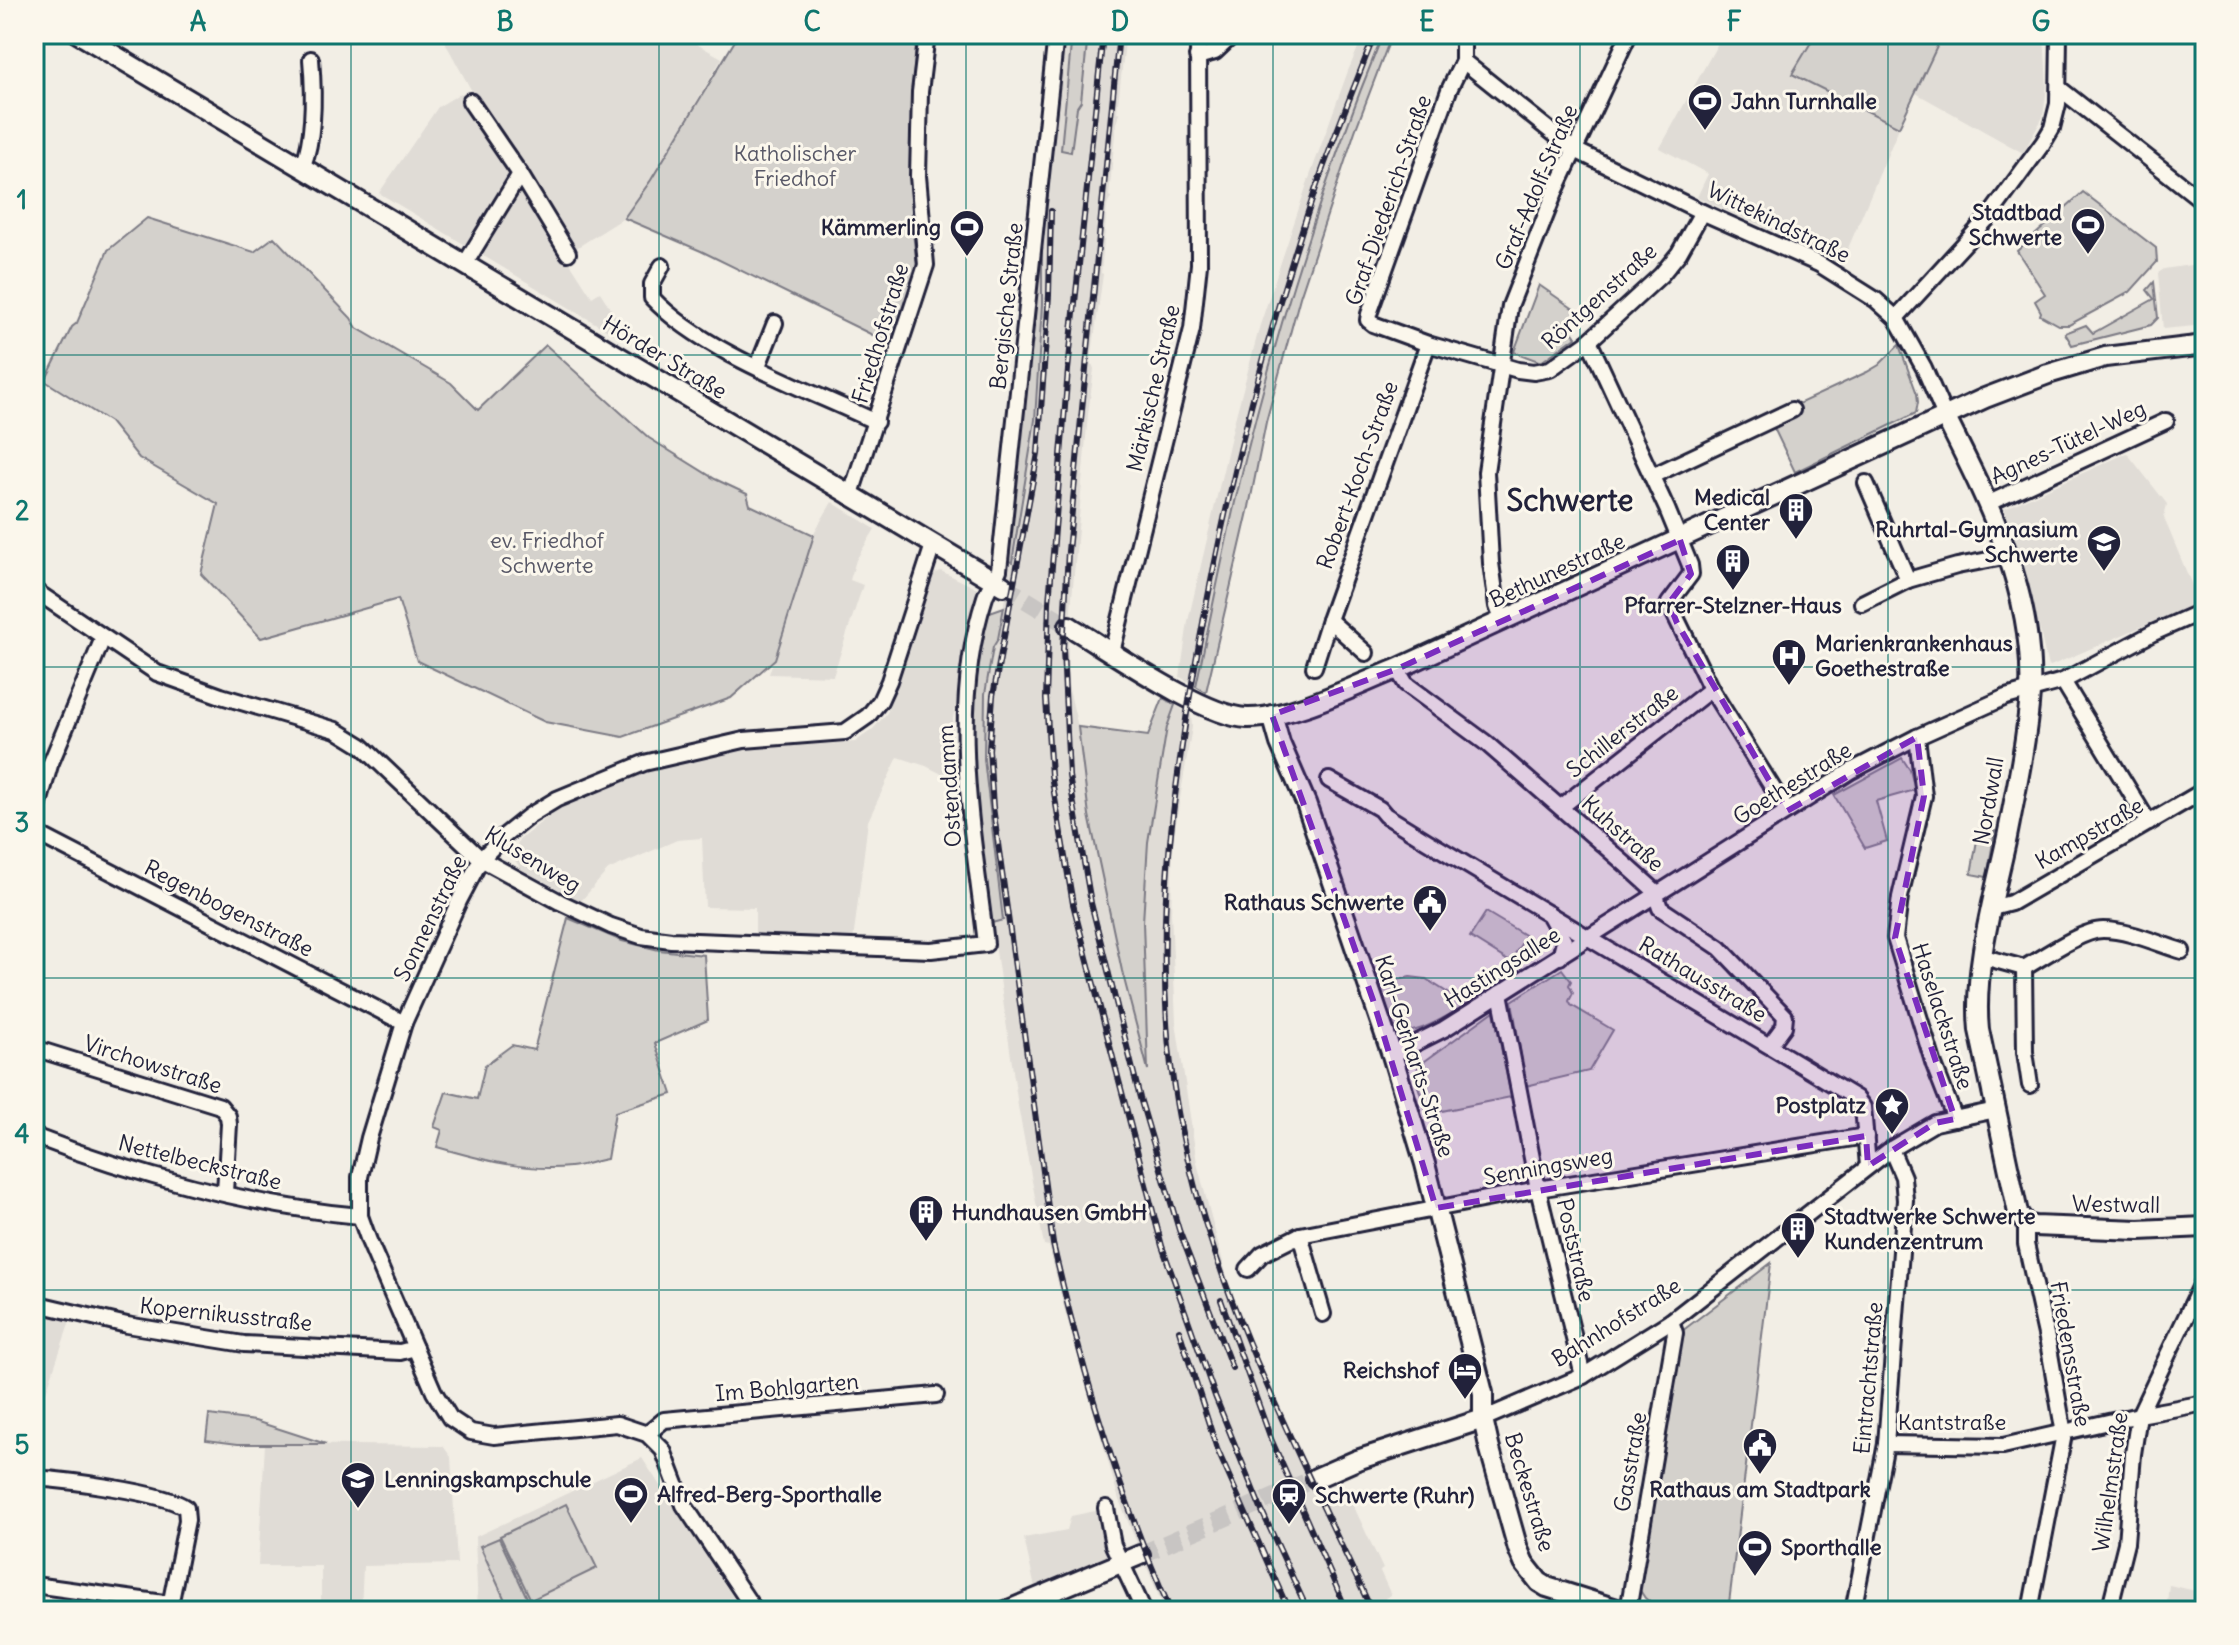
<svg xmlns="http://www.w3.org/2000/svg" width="2239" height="1645" font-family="Delius,sans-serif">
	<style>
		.built { fill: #e0dcd6 }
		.green { fill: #d4d1cc; stroke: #7b7a84; stroke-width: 2 }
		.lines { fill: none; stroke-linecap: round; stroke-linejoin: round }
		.major-tunnel { stroke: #c8c5c3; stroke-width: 18; stroke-dasharray: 18 9; stroke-linecap: butt }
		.minor-casing { stroke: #22223b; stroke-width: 20 }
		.major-casing { stroke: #22223b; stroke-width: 24 }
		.minor { stroke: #fbf7ec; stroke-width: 14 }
		.major { stroke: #fbf7ec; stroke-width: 18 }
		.rail-casing { stroke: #22223b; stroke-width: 6 }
		.rail { stroke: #fbf7ec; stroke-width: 3; stroke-dasharray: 9; stroke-linecap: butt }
		.marked { fill: #7b2cbf; fill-opacity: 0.2; stroke: #7b2cbf; stroke-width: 6; stroke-dasharray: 16 10; stroke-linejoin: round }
		.grid { fill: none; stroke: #0f766e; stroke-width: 2; stroke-opacity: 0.55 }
		.labels { text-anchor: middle; stroke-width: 6; stroke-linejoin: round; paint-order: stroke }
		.poi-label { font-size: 22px; font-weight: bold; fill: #22223b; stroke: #fbf7ec; text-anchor: start }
		.park-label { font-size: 22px; fill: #575766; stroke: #fbf7ec }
		.street-label { font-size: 22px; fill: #22223b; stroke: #fbf7ec }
		.district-label { font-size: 30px; font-weight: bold; fill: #22223b; stroke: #fbf7ec }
		.neatline { fill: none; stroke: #0f766e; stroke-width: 3 }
		.grid-label { font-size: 26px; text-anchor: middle; font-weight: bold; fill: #0f766e }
	</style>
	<rect width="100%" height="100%" fill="#f2eee5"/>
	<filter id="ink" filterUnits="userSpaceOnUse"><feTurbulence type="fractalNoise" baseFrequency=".0125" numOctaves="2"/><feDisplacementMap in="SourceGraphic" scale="16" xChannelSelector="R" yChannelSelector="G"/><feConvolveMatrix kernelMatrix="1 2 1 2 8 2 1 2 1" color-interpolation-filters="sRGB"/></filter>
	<g filter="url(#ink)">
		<g class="built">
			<path d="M443 34H678L722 58 651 180 624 218 573 250 490 124 447 46Z"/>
			<path d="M1061 34H1126L1117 112 1120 113 1116 123 1109 196 1111 197 1107 206 1101 273 1103 274 1091 361 1094 369 1088 414 1068 643V685L1078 727 1089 815 1107 902 1148 1065 1143 922 1148 842 1167 727 1175 705 1191 715 1192 727 1173 840 1171 913 1176 1022 1197 1163 1229 1285 1262 1370 1323 1505 1348 1494 1383 1569 1380 1571 1391 1595 1385 1598 1393 1611H1165L1119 1500 1063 1304 1049 1246 1044 1245 1018 1106 992 923 1002 920 984 759 982 726 993 647 998 639 1035 420 1042 305V219Z"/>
			<path d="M1364 34H1383L1324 191 1298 271 1235 502 1196 686 1180 677 1188 621 1234 423 1260 325 1307 184 1348 71Z"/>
			<path d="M1723 34H2044L2047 86 2043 117 2023 153 1914 92 1841 265 1824 254 1697 197 1708 174 1660 148Z"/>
			<path d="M461 93 592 297 600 292 621 325 613 334 379 193 438 107Z"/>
			<path d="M2205 258V325L2163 329 2158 273 2164 269 2197 264Z"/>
			<path d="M2127 453 2167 504 2164 518 2199 602 2048 667 2039 627 2004 509Z"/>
			<path d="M832 502 875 529 856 560 850 580 863 585 833 676 769 674 815 531Z"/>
			<path d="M941 571 980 590 953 718 952 779 926 766 898 757 868 821 853 941 755 936V908L705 907 702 838 677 840 608 870 581 901 521 869 515 860 518 841 560 807 609 786 681 761 744 749 855 742 873 729 887 713 932 575Z"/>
			<path d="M34 1312 70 1321 46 1392 34 1391Z"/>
			<path d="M265 1444 443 1446 451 1457 457 1564 363 1566 361 1611H321V1566H258Z"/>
			<path d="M642 1458 742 1611H478L475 1537Z"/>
			<path d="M1105 1509 1124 1549 1035 1588 1024 1538 1067 1530 1071 1516Z"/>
			<path d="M2169 1585 2205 1593V1611H2166Z"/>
		</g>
		<g class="green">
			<path d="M739 34H917L912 91V224L918 275 895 346 701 251 624 218 651 180Z"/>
			<path d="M1072 34H1088L1081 101 1077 107 1071 152 1061 150Z"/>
			<path d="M1383 34H1392L1355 131 1300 297 1266 422 1249 507 1206 692 1196 686C1209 625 1221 563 1235 502 1272 343 1321 185 1383 34Z"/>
			<path d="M1816 34H1943L1899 127 1792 74Z"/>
			<path d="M2083 192 2156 248 2157 262 2130 292 2069 325H2058L2040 315 2041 312 2035 301 2045 294 2017 251Z"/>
			<path d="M147 218 254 252 274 237 351 318 357 328 451 383 478 410 546 345 649 438 715 479 747 494 750 505 814 535 775 659 731 698 623 737 545 722 417 661 398 599 261 638 201 574 218 504 139 458 110 422 45 381 72 327 77 323 108 250Z"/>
			<path d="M1042 219V305L1035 420 1012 562 1008 561Z"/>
			<path d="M2154 282 2158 318 2151 325 2072 345 2065 333 2086 325 2093 333 2154 299 2147 290Z"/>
			<path d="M1539 285 1578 312 1566 323 1576 337 1541 362 1514 352Z"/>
			<path d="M1899 345 1917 394 1918 402 1916 413 1795 472 1773 426 1799 412 1798 404 1867 372 1879 365Z"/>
			<path d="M1004 607 998 639 993 647 985 694 984 759 1003 920 992 923 971 757 972 705 987 613Z"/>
			<path d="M1163 698 1175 705 1167 727 1148 842 1143 922 1148 1070 1122 971 1089 815 1078 727 1148 736Z"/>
			<path d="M1902 758 1910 770 1915 790 1876 801 1887 841 1865 848 1834 795Z"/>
			<path d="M1979 829 1995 831 1987 877 1971 874Z"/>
			<path d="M1486 912 1526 936 1510 962 1470 937Z"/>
			<path d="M568 918 622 941 659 950 704 955 708 1020 655 1043 672 1094 615 1112 607 1159C595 1161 582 1166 570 1167 525 1172 479 1159 437 1147L442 1130 434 1127 446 1092 477 1099 485 1065 512 1045 534 1050Z"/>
			<path d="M1562 969 1571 981 1569 985 1573 993 1569 1001 1571 1005 1613 1030 1589 1071 1526 1086 1512 1001Z"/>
			<path d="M1410 977 1426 979 1467 1005C1452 1012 1405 1045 1394 1026 1387 1014 1384 996 1380 984Z"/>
			<path d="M1494 1011 1511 1097 1427 1114 1416 1080 1418 1066Z"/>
			<path d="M1771 1263 1728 1611H1661L1645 1598 1637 1586 1641 1559 1645 1558 1647 1547 1679 1361 1675 1354 1682 1331Z"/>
			<path d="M209 1415 255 1421 326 1444H238L206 1440Z"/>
			<path d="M566 1504 597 1568 531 1600 500 1536Z"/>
			<path d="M499 1538 530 1604 510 1611 480 1546Z"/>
		</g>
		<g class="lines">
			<g class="major-tunnel">
				<path d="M1003 586 1069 626"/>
				<path d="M1140 1555 1316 1478"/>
			</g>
			<g class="minor-casing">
				<g id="minor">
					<path d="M1463 34V61L1449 90 1369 314 1368 320 1373 324 1428 344 1518 370 1534 372 1550 369 1589 341 1661 275 1679 253 1702 212"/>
					<path d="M1197 57 1215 52 1234 34"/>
					<path d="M1463 61 1573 149 1702 212 1819 264 1876 300 1896 318 1924 368 1945 416"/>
					<path d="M2059 88 2205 203"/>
					<path d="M470 101 520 174 568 253"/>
					<path d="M303 166C315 134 314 93 311 59"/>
					<path d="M465 264 520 174"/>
					<path d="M662 266 652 284V298C704 353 807 389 876 422"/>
					<path d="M1896 318 1988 218 2043 143 2052 128 2058 104 2059 34"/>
					<path d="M1589 341 1667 509 1690 565 1691 574 1669 603 1711 689"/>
					<path d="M758 366 775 323"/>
					<path d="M1652 476 1792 410"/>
					<path d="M850 497 926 265 918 176 920 92 927 34"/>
					<path d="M1989 503 2166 421"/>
					<path d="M1908 580 1957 566 2009 556"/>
					<path d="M34 590 157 673 221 696 336 730 362 746 481 859 560 902 611 926 641 936 671 940 931 950 986 944C973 830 948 710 985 597 988 588 995 579 999 570L1056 34"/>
					<path d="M1862 603 1908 580 1866 483"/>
					<path d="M1329 620 1428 344"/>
					<path d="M1503 622 1497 606 1491 563 1486 472 1510 306 1555 192 1629 34"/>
					<path d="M1112 652 1192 329 1199 264 1198 34"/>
					<path d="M1314 667 1329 620 1366 653"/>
					<path d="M1397 669 1406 684 1486 743 1624 863 1654 890 1660 908 1720 948 1785 1016 1784 1026 1770 1045"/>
					<path d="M2063 681 2149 823"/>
					<path d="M1917 737 1924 796 1900 897 1895 938 1934 1065 1955 1119"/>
					<path d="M1329 780 1380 809 1385 815 1427 841 1856 1098 1863 1107 1868 1166"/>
					<path d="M1561 807 1711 689 1787 811"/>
					<path d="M34 821 50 765 103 638"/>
					<path d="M34 832 404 1023"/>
					<path d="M1992 908 2011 903 2205 790"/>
					<path d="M1549 914 1564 941 1560 957"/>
					<path d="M1984 957 2024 968C2043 957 2082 930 2103 930 2129 930 2158 944 2182 951"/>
					<path d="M2024 968 2025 1052 2030 1085"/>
					<path d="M1500 993 1538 1189 1583 1376"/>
					<path d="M34 1048 220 1106 228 1116 229 1124 225 1192"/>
					<path d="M1392 1055 1444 1029 1851 771 1917 737 2006 697 2063 681 2153 633 2205 610"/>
					<path d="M34 1136C131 1174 255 1207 360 1216"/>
					<path d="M2026 1224V1244L2049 1348 2064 1434 2030 1611"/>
					<path d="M1300 1235 1323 1314"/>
					<path d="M1248 1269 1262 1254 1300 1235 1538 1189 1866 1136"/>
					<path d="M34 1303 127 1325 244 1344 400 1352 415 1348"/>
					<path d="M1483 1419 1583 1376 1671 1321 1891 1149 1935 1123 1996 1110"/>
					<path d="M647 1434 664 1420 936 1395"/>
					<path d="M1886 1444 2003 1446 2139 1415 2205 1403"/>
					<path d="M34 1478C63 1480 165 1492 186 1508L187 1520 169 1611"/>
					<path d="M1106 1508 1113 1545 1144 1611"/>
					<path d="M34 1585 171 1604"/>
					<path d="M755 1611 684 1505 663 1450 647 1434 617 1424 494 1436 471 1432 450 1418 434 1392 369 1241 360 1216V1177L369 1138 404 1023 459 901 481 859 504 836 529 816 557 799 644 763 744 740 845 732 868 716 880 701 889 681 933 545"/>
					<path d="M1628 1611 1675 1333 1671 1321"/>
					<path d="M1853 1611 1886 1444 1905 1200 1903 1177 1891 1149"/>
					<path d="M2109 1611 2126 1543 2133 1454 2139 1415 2205 1277"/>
				</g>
			</g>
			<g class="major-casing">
				<g id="major">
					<path d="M79 34 1003 586"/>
					<path d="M1945 416C1988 502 2035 592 2030 693 2027 739 2016 791 2007 837 1994 897 1973 969 1979 1030L2018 1213 2026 1224 2034 1226 2139 1230 2205 1227"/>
					<path d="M1069 626C1109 650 1204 717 1247 718 1290 719 1356 685 1397 669L1985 398 2048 374 2105 357 2205 345"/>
					<path d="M1272 715 1280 743 1306 803 1392 1055 1425 1164 1483 1393V1419L1489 1446 1518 1549 1524 1563 1539 1582 1547 1587 1623 1611"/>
					<path d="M1316 1478 1357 1460 1483 1419"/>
					<path d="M1006 1611 1140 1555"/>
				</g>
			</g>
			<use href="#minor" class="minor"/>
			<use href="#major" class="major"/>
			<g class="rail-casing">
				<g id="rail">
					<path d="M1103 34 1068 370 1049 602 1046 699 1051 775 1073 904 1162 1246 1215 1396 1261 1509 1308 1611"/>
					<path d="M1119 34 1068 551 1063 649 1069 776 1091 903 1140 1098 1179 1230 1232 1368"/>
					<path d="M1051 211 1049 295 1038 453 993 696 989 750 993 807 1053 1244C1082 1370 1118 1494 1171 1611"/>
					<path d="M1221 1300 1271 1439 1347 1611"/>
					<path d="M1179 1330 1217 1449 1289 1611"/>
					<path d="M1372 1611C1305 1465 1225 1317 1188 1160 1146 988 1167 816 1199 644 1227 490 1265 337 1316 188 1334 136 1355 85 1375 34"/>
				</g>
			</g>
			<use href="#rail" class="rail"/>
		</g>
	</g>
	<path class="marked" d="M1680 540 1691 574 1669 603 1677 623 1787 811 1917 737 1924 796 1895 938 1955 1119 1935 1123 1868 1166 1866 1136 1436 1208 1373 1000 1272 715 1397 669Z"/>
	<path class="grid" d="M351 34V1611M659 34V1611M966 34V1611M1273 34V1611M1580 34V1611M1888 34V1611M34 355H2205M34 667H2205M34 978H2205M34 1290H2205"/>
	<defs>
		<g id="stadium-pin" transform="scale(1.8)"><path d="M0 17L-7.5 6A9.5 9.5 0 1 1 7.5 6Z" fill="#22223b" stroke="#fbf7ec"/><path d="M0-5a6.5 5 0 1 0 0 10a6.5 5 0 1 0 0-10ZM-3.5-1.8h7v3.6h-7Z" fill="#fff"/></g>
		<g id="building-pin" transform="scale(1.8)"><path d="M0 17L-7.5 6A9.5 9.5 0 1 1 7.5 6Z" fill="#22223b" stroke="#fbf7ec"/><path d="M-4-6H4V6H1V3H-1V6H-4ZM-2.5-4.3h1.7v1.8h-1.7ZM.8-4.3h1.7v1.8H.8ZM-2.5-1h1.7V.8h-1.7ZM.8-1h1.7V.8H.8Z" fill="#fff"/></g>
		<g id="school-pin" transform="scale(1.8)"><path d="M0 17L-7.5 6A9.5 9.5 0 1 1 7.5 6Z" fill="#22223b" stroke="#fbf7ec"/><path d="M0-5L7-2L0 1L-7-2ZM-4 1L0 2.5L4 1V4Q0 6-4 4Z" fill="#fff"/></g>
		<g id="hospital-pin" transform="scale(1.8)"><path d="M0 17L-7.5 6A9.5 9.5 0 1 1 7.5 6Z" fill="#22223b" stroke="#fbf7ec"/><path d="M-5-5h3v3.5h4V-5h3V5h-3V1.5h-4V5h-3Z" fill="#fff"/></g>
		<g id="civic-pin" transform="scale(1.8)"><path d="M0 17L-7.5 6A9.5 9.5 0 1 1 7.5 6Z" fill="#22223b" stroke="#fbf7ec"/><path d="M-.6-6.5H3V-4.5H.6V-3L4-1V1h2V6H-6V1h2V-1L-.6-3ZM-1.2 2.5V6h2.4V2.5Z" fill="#fff"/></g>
		<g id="sight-pin" transform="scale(1.8)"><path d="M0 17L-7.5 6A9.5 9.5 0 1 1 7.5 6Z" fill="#22223b" stroke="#fbf7ec"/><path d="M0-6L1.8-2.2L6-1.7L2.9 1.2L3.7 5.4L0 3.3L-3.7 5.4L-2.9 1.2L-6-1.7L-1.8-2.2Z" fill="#fff"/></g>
		<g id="hotel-pin" transform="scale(1.8)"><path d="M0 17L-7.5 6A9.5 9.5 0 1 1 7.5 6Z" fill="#22223b" stroke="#fbf7ec"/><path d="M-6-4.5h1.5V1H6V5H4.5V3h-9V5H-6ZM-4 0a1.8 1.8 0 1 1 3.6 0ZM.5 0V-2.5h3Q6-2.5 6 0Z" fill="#fff"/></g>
		<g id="station-pin" transform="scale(1.8)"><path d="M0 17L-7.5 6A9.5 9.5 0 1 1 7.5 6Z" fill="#22223b" stroke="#fbf7ec"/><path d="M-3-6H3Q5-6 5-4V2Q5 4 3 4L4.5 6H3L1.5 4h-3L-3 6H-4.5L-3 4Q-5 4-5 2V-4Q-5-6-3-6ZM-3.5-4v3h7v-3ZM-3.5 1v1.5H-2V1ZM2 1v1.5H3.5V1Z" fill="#fff"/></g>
	</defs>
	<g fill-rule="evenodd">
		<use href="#stadium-pin" x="1705" y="101"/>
		<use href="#stadium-pin" x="2088" y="225"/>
		<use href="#stadium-pin" x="967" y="227"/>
		<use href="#building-pin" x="1796" y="510"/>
		<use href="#school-pin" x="2104" y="542"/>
		<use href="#building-pin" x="1733" y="561"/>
		<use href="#hospital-pin" x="1789" y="656"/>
		<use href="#civic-pin" x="1430" y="902"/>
		<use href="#sight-pin" x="1892" y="1105"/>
		<use href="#building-pin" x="926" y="1212"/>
		<use href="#building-pin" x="1798" y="1229"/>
		<use href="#hotel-pin" x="1465" y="1370"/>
		<use href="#civic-pin" x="1760" y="1445"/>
		<use href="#school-pin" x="358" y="1479"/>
		<use href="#stadium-pin" x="631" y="1494"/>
		<use href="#station-pin" x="1289" y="1495"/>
		<use href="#stadium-pin" x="1755" y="1547"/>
	</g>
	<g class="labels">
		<g class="poi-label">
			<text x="1731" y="109">Jahn Turnhalle</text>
			<text x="2062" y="220" text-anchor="end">Stadtbad<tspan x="2062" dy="25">Schwerte</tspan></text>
			<text x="941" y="235" text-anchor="end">Kämmerling</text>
			<text x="1770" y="505" text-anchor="end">Medical<tspan x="1770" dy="25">Center</tspan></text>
			<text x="2078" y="537" text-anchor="end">Ruhrtal-Gymnasium<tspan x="2078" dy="25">Schwerte</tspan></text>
			<text x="1733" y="613" text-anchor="middle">Pfarrer-Stelzner-Haus</text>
			<text x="1815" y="651">Marienkrankenhaus<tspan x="1815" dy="25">Goethestraße</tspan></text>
			<text x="1404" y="910" text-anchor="end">Rathaus Schwerte</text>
			<text x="1866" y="1113" text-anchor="end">Postplatz</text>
			<text x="952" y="1220">Hundhausen GmbH</text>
			<text x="1824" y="1224">Stadtwerke Schwerte<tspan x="1824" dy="25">Kundenzentrum</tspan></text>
			<text x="1439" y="1378" text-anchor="end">Reichshof</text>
			<text x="384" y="1487">Lenningskampschule</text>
			<text x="1760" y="1497" text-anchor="middle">Rathaus am Stadtpark</text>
			<text x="657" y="1502">Alfred-Berg-Sporthalle</text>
			<text x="1315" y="1503">Schwerte (Ruhr)</text>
			<text x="1781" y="1555">Sporthalle</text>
		</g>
		<g class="park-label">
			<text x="795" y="161">Katholischer<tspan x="795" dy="25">Friedhof</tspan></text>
			<text x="547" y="548">ev. Friedhof<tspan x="547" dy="25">Schwerte</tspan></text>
		</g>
		<g class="street-label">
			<text transform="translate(1536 187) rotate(-67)" y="8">Graf-Adolf-Straße</text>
			<text transform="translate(1388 200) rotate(-71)" y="8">Graf-Diederich-Straße</text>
			<text transform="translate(1779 222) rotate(26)" y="8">Wittekindstraße</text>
			<text transform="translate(1599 296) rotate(-42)" y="8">Röntgenstraße</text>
			<text transform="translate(1006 306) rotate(-84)" y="8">Bergische Straße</text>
			<text transform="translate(880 333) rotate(-73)" y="8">Friedhofstraße</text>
			<text transform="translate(665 357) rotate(31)" y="8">Hörder Straße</text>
			<text transform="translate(1153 388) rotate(-77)" y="8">Märkische Straße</text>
			<text transform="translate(2068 442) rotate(-25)" y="8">Agnes-Tütel-Weg</text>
			<text transform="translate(1357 475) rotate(-70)" y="8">Robert-Koch-Straße</text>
			<text transform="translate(1557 570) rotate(-25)" y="8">Bethunestraße</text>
			<text transform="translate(1622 731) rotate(-38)" y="8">Schillerstraße</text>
			<text transform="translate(1792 783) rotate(-32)" y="8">Goethestraße</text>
			<text transform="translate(949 786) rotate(-94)" y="8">Ostendamm</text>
			<text transform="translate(1988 801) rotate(-80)" y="8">Nordwall</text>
			<text transform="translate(1623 833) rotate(42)" y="8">Kuhstraße</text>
			<text transform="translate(2089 833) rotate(-30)" y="8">Kampstraße</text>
			<text transform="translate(533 859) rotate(31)" y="8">Klusenweg</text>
			<text transform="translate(229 908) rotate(27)" y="8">Regenbogenstraße</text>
			<text transform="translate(430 918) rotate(-64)" y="8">Sonnenstraße</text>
			<text transform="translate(1502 967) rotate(-32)" y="8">Hastingsallee</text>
			<text transform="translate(1703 979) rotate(31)" y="8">Rathausstraße</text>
			<text transform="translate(1943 1016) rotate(72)" y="8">Haselackstraße</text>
			<text transform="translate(1415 1056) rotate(72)" y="8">Karl-Gerharts-Straße</text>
			<text transform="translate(153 1064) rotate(18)" y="8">Virchowstraße</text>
			<text transform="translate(200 1162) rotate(14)" y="8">Nettelbeckstraße</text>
			<text transform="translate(1548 1166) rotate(-10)" y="8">Senningsweg</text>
			<text transform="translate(2116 1204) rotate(1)" y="8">Westwall</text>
			<text transform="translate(1576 1250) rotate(77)" y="8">Poststraße</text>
			<text transform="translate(226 1314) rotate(6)" y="8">Kopernikusstraße</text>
			<text transform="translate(1616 1322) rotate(-32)" y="8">Bahnhofstraße</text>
			<text transform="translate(2071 1354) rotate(80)" y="8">Friedensstraße</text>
			<text transform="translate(1868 1378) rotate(-85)" y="8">Eintrachtstraße</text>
			<text transform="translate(787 1387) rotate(-5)" y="8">Im Bohlgarten</text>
			<text x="1952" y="1430">Kantstraße</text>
			<text transform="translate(1630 1462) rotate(-80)" y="8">Gasstraße</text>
			<text transform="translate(2110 1482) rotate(-82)" y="8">Wilhelmstraße</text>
			<text transform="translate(1530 1492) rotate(73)" y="8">Beckestraße</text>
		</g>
		<g class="district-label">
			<text x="1570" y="511">Schwerte</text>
		</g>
	</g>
	<rect width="2239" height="1645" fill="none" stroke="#fbf7ec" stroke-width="88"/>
	<rect x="44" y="44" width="2151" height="1557" class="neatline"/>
	<g class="grid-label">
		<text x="198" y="31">A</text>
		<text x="505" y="31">B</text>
		<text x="812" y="31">C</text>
		<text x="1120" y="31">D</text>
		<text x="1427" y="31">E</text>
		<text x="1734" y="31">F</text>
		<text x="2041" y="31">G</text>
		<text x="22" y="209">1</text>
		<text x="22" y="520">2</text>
		<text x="22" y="832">3</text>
		<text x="22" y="1143">4</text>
		<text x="22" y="1454">5</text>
	</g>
</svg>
